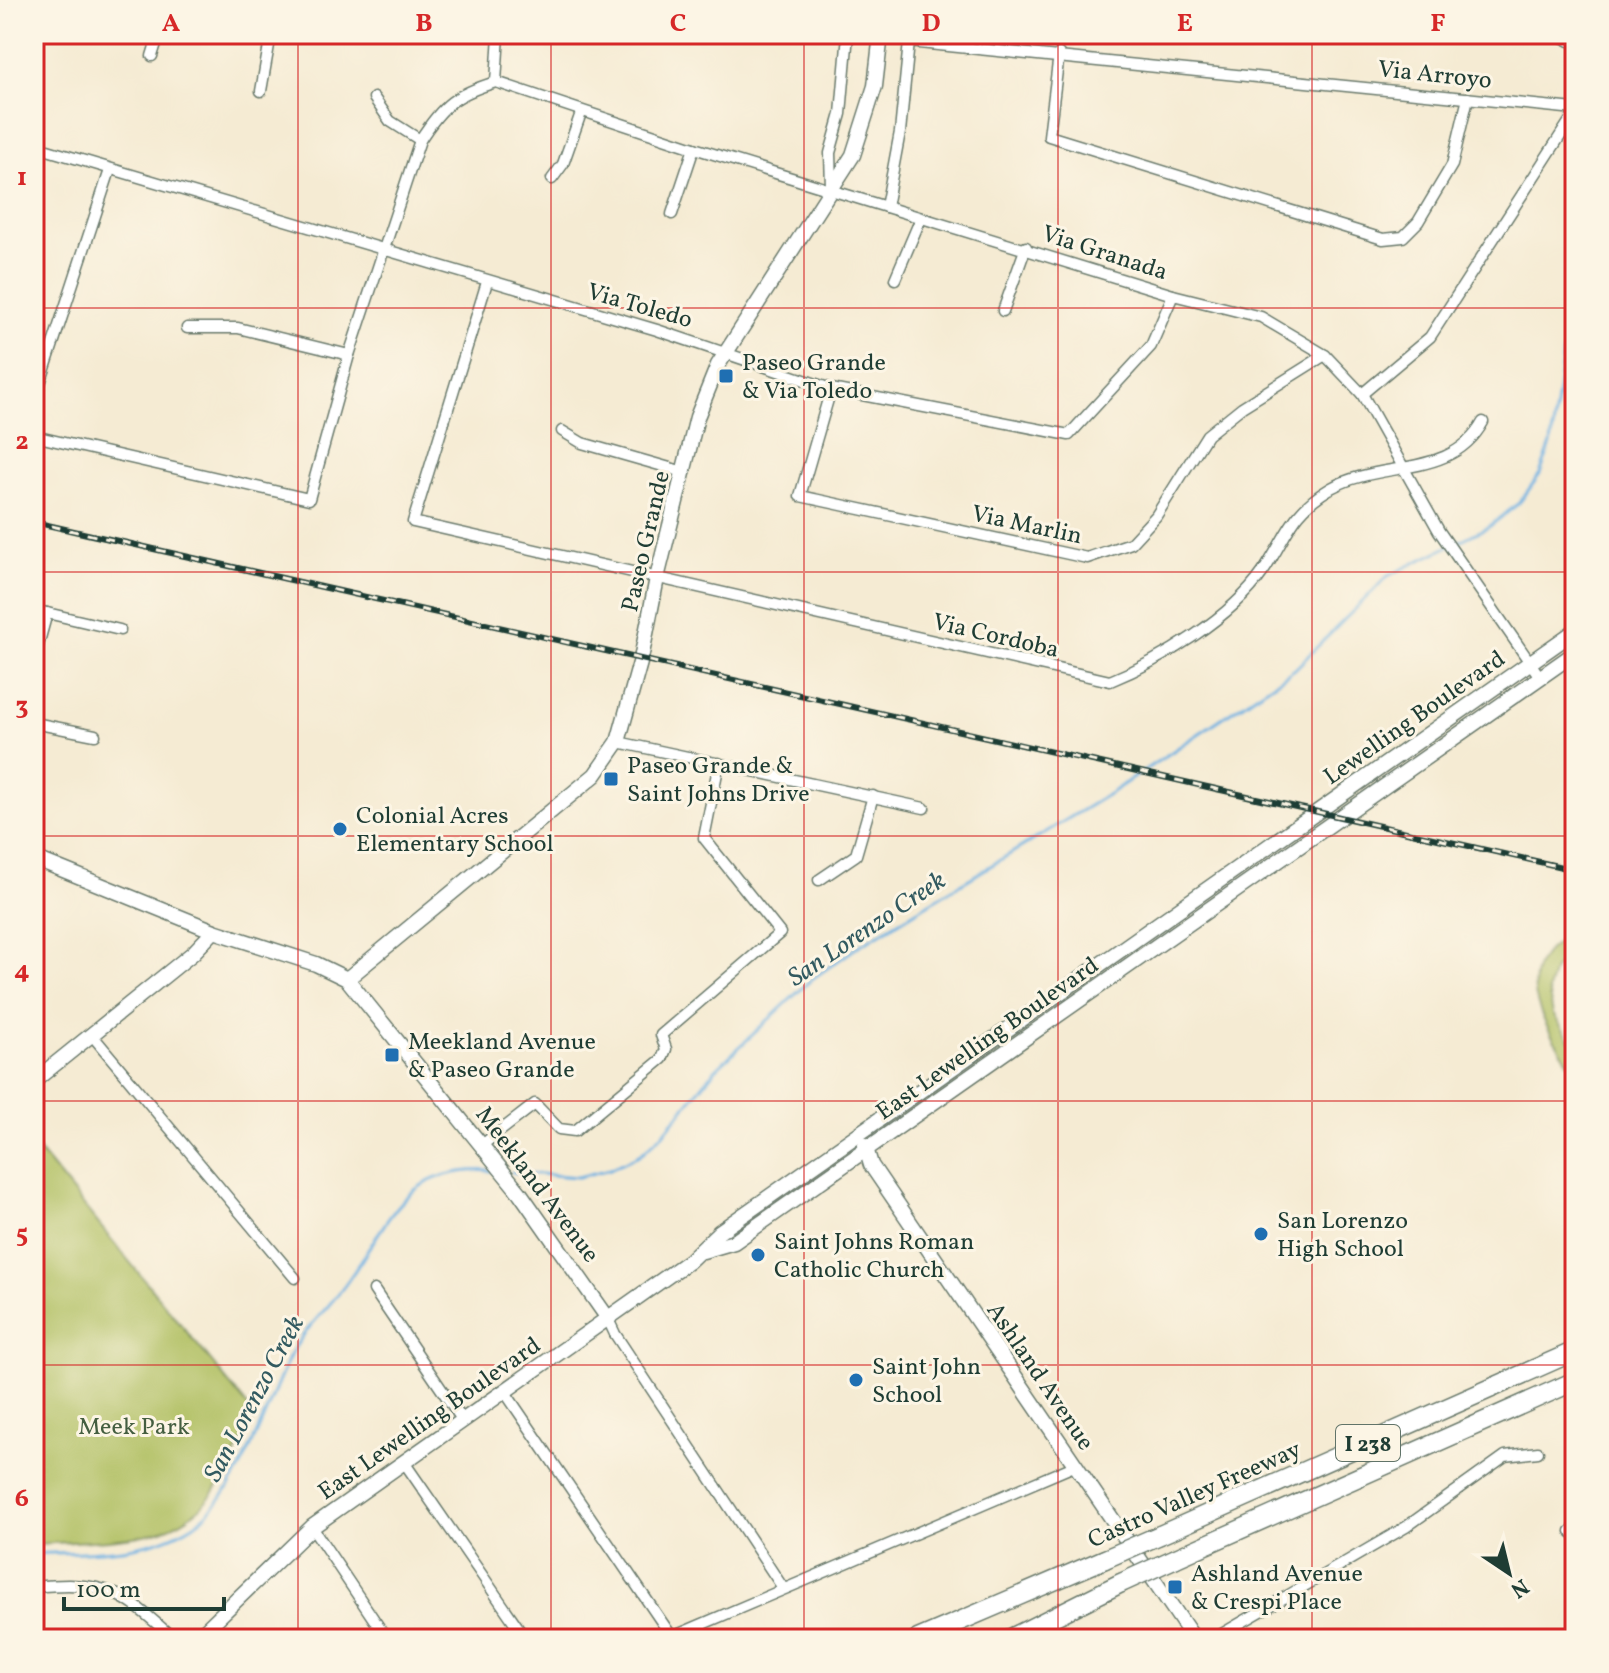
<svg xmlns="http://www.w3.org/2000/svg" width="1609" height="1673" font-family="Vollkorn,serif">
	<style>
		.green { fill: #b1c063; stroke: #687e4c; stroke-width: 2 }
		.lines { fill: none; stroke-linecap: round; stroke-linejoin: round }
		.stream { stroke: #6cb0e2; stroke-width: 3 }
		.street-casing { stroke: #6a7a6c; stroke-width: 13 }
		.secondary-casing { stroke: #6a7a6c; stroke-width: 17 }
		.highway-casing { stroke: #6a7a6c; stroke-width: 21 }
		.street { stroke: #fff; stroke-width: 10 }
		.secondary { stroke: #fff; stroke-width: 14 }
		.highway { stroke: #fff; stroke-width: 18 }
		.rail-casing { stroke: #1f3d34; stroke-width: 6 }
		.rail { stroke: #fcf5e5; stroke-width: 3; stroke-dasharray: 9; stroke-linecap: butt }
		.highway-bridge-casing { stroke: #6a7a6c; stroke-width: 21; stroke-linecap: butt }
		.highway-bridge { stroke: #fff; stroke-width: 18 }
		.grid { fill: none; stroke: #d62828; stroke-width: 2; stroke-opacity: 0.55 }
		.poi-dot { fill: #1f6fb2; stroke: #fcf5e5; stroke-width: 3 }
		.labels { text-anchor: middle; stroke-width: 6; stroke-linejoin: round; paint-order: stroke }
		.shield { fill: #fcf5e5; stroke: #617469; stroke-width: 2 }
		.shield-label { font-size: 22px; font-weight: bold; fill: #1f3d34 }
		.street-label { font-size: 24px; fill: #1f3d34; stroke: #fcf5e5 }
		.poi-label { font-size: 24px; fill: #1f3d34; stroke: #fcf5e5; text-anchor: start }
		.park-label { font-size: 24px; fill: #445e40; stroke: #fcf5e5 }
		.water-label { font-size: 26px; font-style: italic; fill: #325a60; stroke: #fcf5e5 }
		.neatline { fill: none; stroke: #d62828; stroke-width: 3 }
		.grid-label { font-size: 26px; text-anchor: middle; font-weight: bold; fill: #d62828 }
	</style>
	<rect width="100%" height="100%" fill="#fcf5e5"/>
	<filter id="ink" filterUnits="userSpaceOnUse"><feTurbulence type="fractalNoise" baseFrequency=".0125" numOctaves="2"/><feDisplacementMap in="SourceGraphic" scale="16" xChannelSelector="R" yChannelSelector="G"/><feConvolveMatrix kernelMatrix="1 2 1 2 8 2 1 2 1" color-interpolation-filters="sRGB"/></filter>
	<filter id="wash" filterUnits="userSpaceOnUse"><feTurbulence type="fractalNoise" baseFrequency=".006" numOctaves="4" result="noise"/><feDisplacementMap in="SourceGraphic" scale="32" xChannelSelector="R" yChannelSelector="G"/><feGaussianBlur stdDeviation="1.8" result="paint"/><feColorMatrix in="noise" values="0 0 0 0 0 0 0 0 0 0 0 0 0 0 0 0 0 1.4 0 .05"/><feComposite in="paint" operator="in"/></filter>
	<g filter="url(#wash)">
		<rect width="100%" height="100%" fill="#f5ebd3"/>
		<g class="green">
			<path d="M1575 933V948L1554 969 1548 991 1553 1014 1575 1047V1071C1545 1027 1501 965 1575 933Z"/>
			<path d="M34 1145 255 1415C241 1441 229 1473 211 1496 171 1548 93 1539 34 1544Z"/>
		</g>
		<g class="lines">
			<g class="stream">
				<path d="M512 1172 578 1177 610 1169 641 1154 664 1133 715 1070 812 979 859 946 1112 792 1295 669 1388 576 1490 526 1519 503 1540 474 1551 444 1564 348 1575 320"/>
				<path d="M34 1554C88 1551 146 1555 193 1525 241 1494 265 1408 289 1358 303 1329 326 1312 344 1286 391 1222 401 1164 496 1171"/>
			</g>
		</g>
	</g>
	<g filter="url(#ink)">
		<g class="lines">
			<g class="street-casing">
				<g id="street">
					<path d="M1059 54 1049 136 1383 239 1403 237 1418 222 1452 165 1468 98"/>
					<path d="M152 56 159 34"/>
					<path d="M496 82 694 148 1173 295 1261 317 1325 355 1362 394 1439 531 1540 677"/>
					<path d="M261 91 271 34"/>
					<path d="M374 98 390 121 420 140"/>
					<path d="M34 146 657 330 831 389 1069 435 1151 346 1173 295"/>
					<path d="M552 179 563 164 581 113"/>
					<path d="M831 187 830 153 841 114 848 34"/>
					<path d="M886 207 900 132 909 42 1575 109"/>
					<path d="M672 214 694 148"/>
					<path d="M895 279 921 218"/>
					<path d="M487 282 413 522 1110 681C1160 661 1232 617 1263 572 1288 535 1290 512 1331 488 1381 460 1452 479 1483 422"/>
					<path d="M1003 311 1026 247"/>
					<path d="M187 328H238L349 355"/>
					<path d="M831 389 800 496 1087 558 1131 543 1156 516 1207 435 1242 407 1325 355"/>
					<path d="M1362 394 1430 337 1575 113"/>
					<path d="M34 402 110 170"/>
					<path d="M562 431 582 443 684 472"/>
					<path d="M34 436 309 499 349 355 420 140C443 104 456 94 496 82L499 34"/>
					<path d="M34 610 120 630"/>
					<path d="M34 660 47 613"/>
					<path d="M34 723 95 735"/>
					<path d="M618 742 924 808"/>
					<path d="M819 880 856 855 873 796"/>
					<path d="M92 1035 295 1278"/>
					<path d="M482 1145 535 1104 559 1129 575 1131 662 1059 666 1049 661 1035 780 933 704 838 719 763"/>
					<path d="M374 1290 463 1421"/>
					<path d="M607 1317 615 1334 783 1588"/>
					<path d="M505 1392 672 1637 1074 1466"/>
					<path d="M404 1462 526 1639"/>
					<path d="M312 1527 387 1639"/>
					<path d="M1575 1529 1571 1531 1575 1537"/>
					<path d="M34 1587C107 1580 121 1591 174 1639"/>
					<path d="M1213 1639 1406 1527 1505 1456 1538 1452"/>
				</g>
			</g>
			<g class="secondary-casing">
				<g id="secondary">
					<path d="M34 858 214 931 316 964 347 979 520 1193 607 1317"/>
					<path d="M347 979 595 775 618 742 641 659 657 578 697 417 718 365 853 155 875 86 881 34"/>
					<path d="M34 1081 193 953 214 931"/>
					<path d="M865 1145 871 1165 1194 1639"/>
					<path d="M703 1251 734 1242 1575 653"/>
					<path d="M196 1639 312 1527 689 1261 719 1232 1575 631"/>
				</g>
			</g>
			<g class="highway-casing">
				<g id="highway">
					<path d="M1565 34 1575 39"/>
					<path d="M1160 1535 1575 1351"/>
					<path d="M1176 1558 1575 1381"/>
					<path d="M918 1639 1105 1559"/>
					<path d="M1009 1639 1121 1583"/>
				</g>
			</g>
			<use href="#street" class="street"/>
			<use href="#secondary" class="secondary"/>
			<use href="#highway" class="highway"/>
			<g class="rail-casing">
				<path id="rail" d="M34 522 1575 870"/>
			</g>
			<use href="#rail" class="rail"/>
			<g class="highway-bridge-casing">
				<g id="highway-bridge">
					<path d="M1105 1559 1160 1535"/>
					<path d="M1121 1583 1176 1558"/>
				</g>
			</g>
			<use href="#highway-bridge" class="highway-bridge"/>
		</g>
	</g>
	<path class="grid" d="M298 34V1639M551 34V1639M804 34V1639M1058 34V1639M1312 34V1639M34 308H1575M34 572H1575M34 836H1575M34 1101H1575M34 1365H1575"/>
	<g class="poi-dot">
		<rect x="718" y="368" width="16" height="16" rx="4"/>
		<rect x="603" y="771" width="16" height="16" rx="4"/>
		<circle cx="340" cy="829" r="8"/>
		<rect x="384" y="1047" width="16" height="16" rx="4"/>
		<circle cx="1261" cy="1234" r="8"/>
		<circle cx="758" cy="1255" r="8"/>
		<circle cx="856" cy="1380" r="8"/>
		<rect x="1167" y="1579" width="16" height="16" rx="4"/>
	</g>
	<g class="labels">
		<rect class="shield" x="1336" y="1425" width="64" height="36" rx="6"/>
		<g class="shield-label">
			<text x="1368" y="1451">I 238</text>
		</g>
		<g class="street-label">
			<text transform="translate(1435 74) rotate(6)" y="8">Via Arroyo</text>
			<text transform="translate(1105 252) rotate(18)" y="8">Via Granada</text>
			<text transform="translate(640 305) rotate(16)" y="8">Via Toledo</text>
			<text transform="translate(1027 524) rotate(12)" y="8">Via Marlin</text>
			<text transform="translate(645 541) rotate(-77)" y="8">Paseo Grande</text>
			<text transform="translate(996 635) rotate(13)" y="8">Via Cordoba</text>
			<text transform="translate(1414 717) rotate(-35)" y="8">Lewelling Boulevard</text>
			<text transform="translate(987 1038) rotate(-35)" y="8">East Lewelling Boulevard</text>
			<text transform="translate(538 1184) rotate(53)" y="8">Meekland Avenue</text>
			<text transform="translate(1041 1376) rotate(56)" y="8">Ashland Avenue</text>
			<text transform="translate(429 1418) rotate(-35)" y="8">East Lewelling Boulevard</text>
			<text transform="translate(1194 1494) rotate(-24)" y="8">Castro Valley Freeway</text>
		</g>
		<g class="poi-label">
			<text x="742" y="370">Paseo Grande<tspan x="742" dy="28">&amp; Via Toledo</tspan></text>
			<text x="627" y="773">Paseo Grande &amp;<tspan x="627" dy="28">Saint Johns Drive</tspan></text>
			<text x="356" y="823">Colonial Acres<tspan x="356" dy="28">Elementary School</tspan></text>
			<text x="408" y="1049">Meekland Avenue<tspan x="408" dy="28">&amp; Paseo Grande</tspan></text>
			<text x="1277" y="1228">San Lorenzo<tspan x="1277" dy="28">High School</tspan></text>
			<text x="774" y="1249">Saint Johns Roman<tspan x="774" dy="28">Catholic Church</tspan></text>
			<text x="872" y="1374">Saint John<tspan x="872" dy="28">School</tspan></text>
			<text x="1191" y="1581">Ashland Avenue<tspan x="1191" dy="28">&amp; Crespi Place</tspan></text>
		</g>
		<g class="park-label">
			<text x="134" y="1434">Meek Park</text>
		</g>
		<g class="water-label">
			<text transform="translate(866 928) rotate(-34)" y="9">San Lorenzo Creek</text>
			<text transform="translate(253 1398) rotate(-62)" y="9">San Lorenzo Creek</text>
		</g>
	</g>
	<rect width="1609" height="1673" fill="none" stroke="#fcf5e5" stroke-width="88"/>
	<g transform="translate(1509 1573) rotate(145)" stroke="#fcf5e5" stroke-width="6" paint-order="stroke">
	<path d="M0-6L14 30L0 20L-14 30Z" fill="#1f3d34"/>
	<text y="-12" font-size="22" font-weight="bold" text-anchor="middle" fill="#1f3d34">N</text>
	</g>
	<path d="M64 1597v12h160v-12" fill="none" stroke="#1f3d34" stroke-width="4"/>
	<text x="76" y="1597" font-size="24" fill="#1f3d34" stroke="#fcf5e5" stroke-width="6" paint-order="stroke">100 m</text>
	<rect x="44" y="44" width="1521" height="1585" class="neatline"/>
	<g class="grid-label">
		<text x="171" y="31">A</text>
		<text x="424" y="31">B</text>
		<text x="678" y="31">C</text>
		<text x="931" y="31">D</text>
		<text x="1185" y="31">E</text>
		<text x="1438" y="31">F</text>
		<text x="22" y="185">1</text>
		<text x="22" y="449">2</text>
		<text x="22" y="714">3</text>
		<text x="22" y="978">4</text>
		<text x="22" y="1242">5</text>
		<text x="22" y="1506">6</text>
	</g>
</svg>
